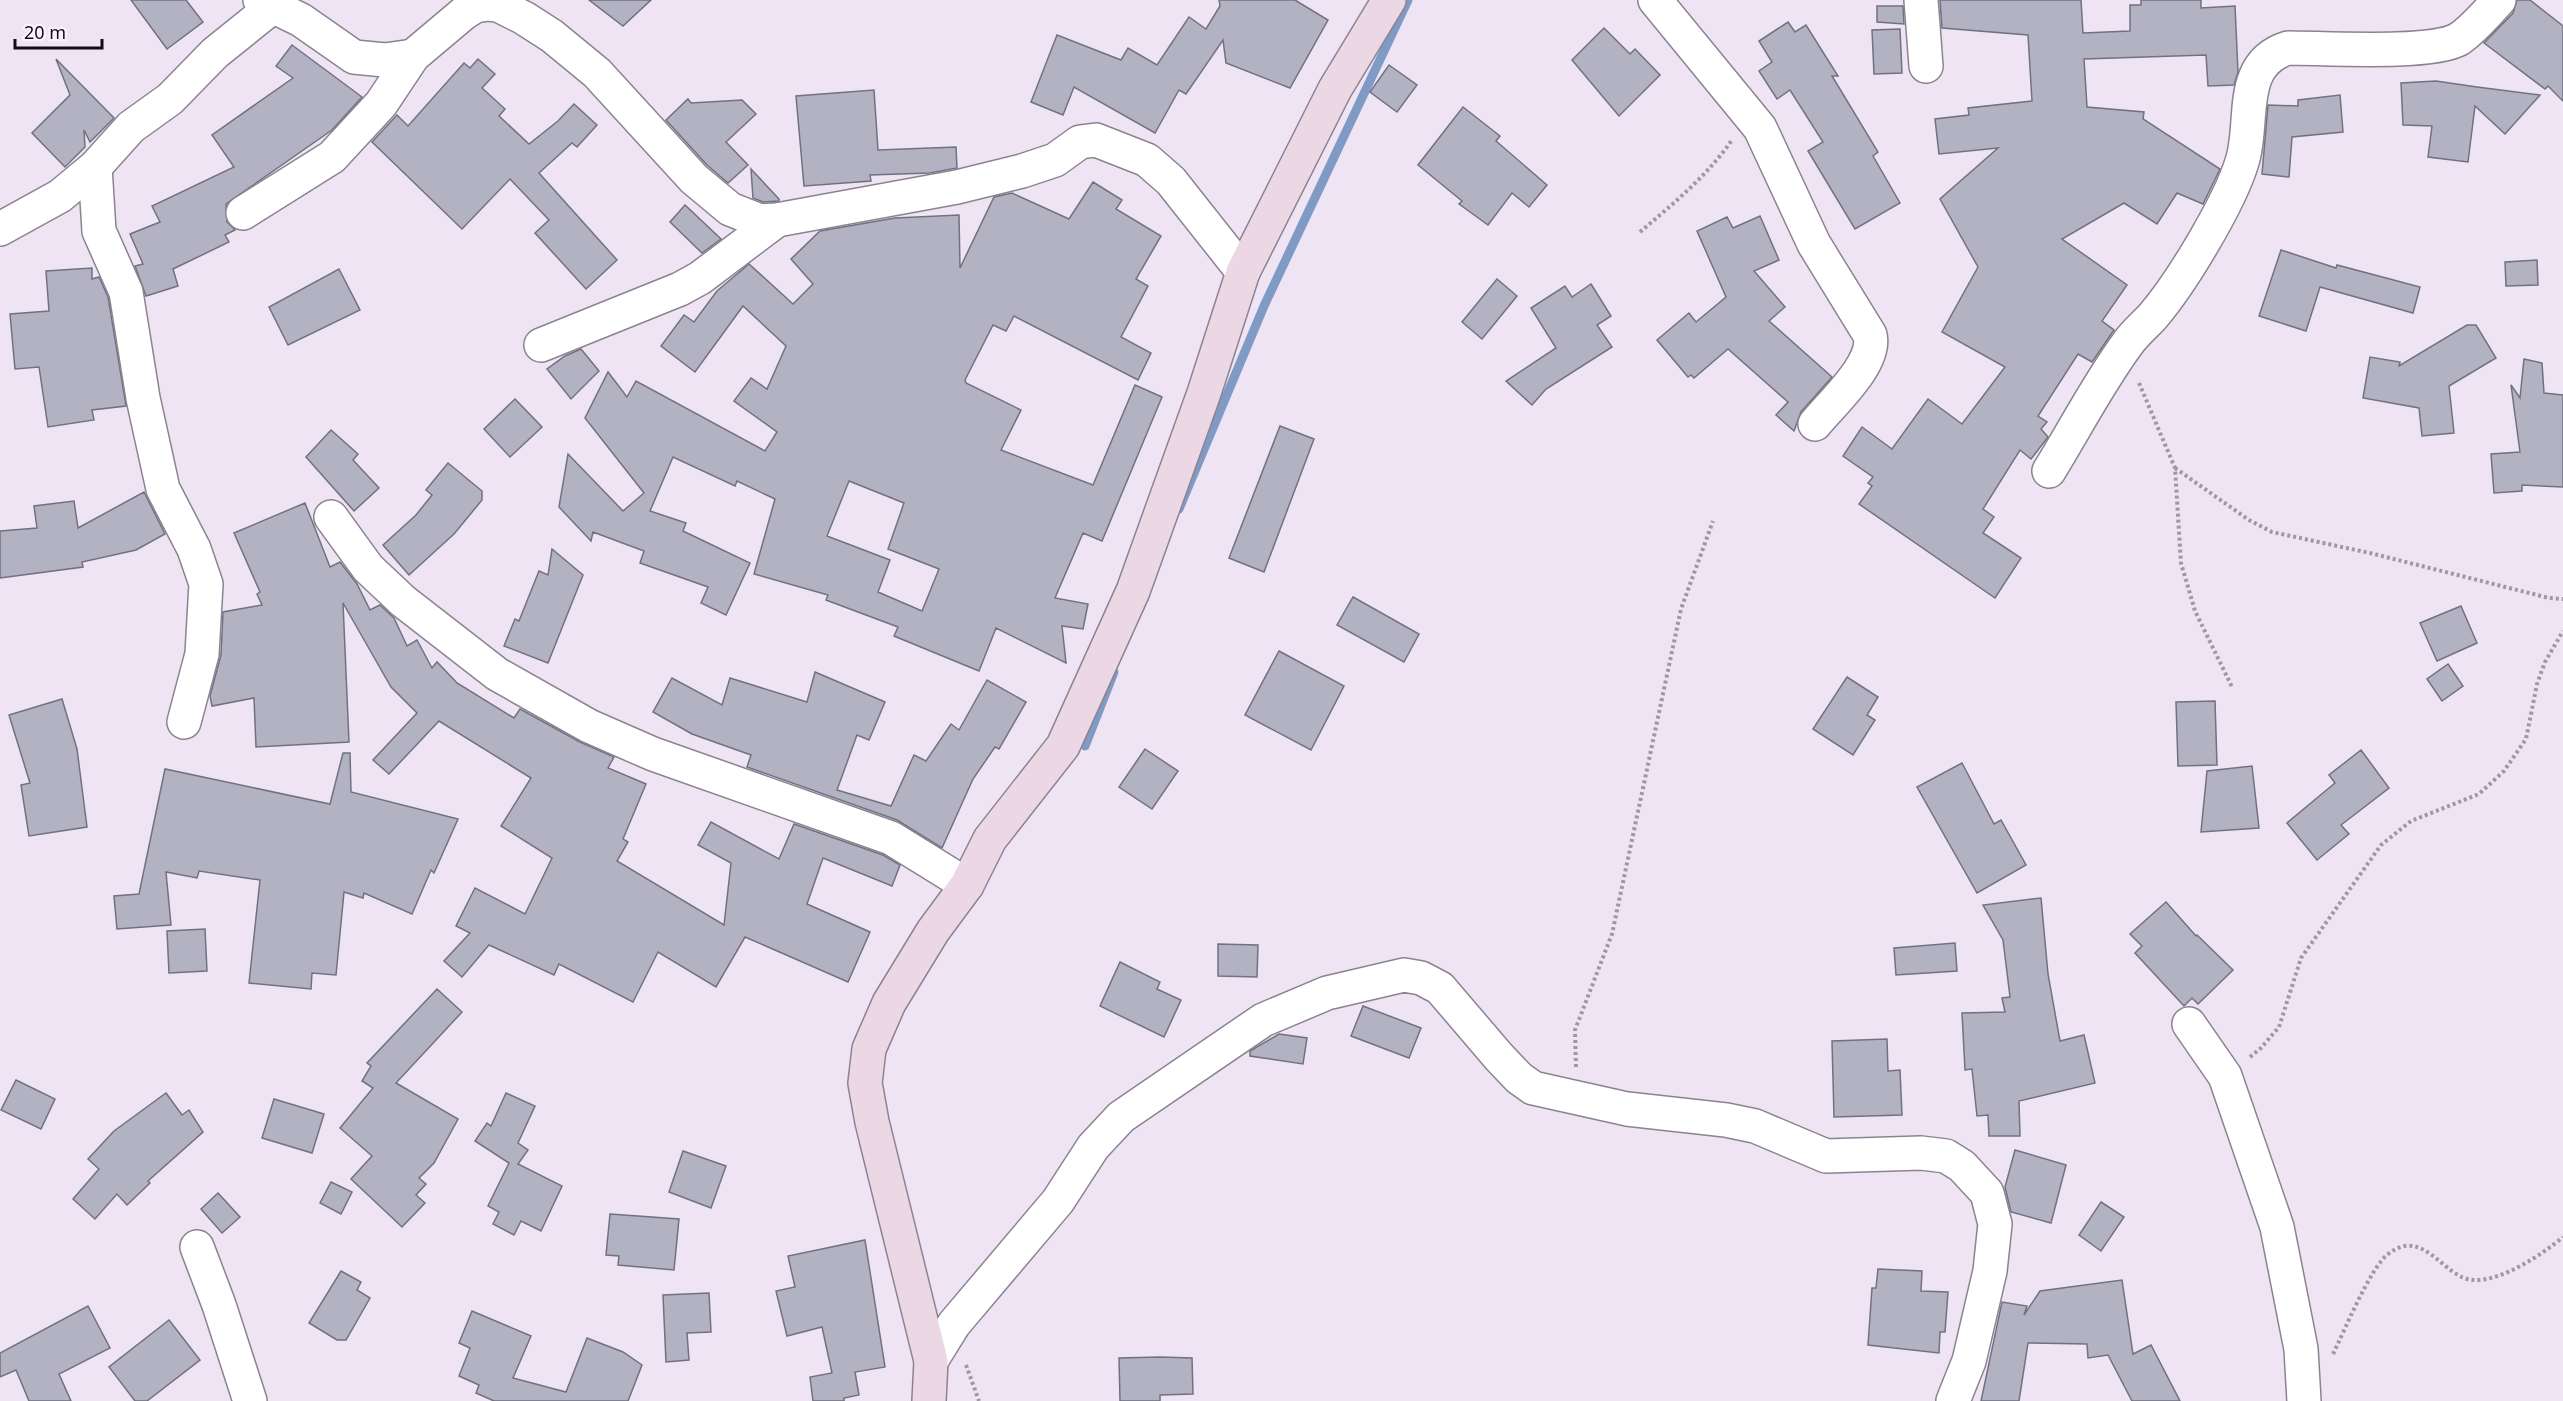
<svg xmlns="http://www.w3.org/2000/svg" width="2563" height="1401" font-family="'Noto Sans',sans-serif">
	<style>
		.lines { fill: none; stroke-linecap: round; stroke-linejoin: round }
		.stream { stroke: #7f9ac4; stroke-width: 9 }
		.building { fill: #b2b2c3; stroke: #717181; stroke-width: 1.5; fill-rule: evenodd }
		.street-casing { stroke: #8c8391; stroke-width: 36 }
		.secondary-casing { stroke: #8c8391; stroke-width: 36 }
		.path { stroke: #9f97a3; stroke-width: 4; stroke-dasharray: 3 3; stroke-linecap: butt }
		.street { stroke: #fff; stroke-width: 33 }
		.secondary { stroke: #ecd8e5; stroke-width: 33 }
	</style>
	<rect width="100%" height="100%" fill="#eee4f4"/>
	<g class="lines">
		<g class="stream">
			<path d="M1179 509 1264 306 1408 0"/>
			<path d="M1085 746 1114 672"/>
		</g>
	</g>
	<g class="building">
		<path d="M131 0H186L203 22 167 49Z"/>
		<path d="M589 0H651L623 26Z"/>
		<path d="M1219 0H1295L1328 20 1290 88 1226 63 1223 40 1186 94 1179 90 1155 133 1074 87 1063 115 1031 102 1057 35 1121 60 1128 48 1157 65 1189 17 1206 29 1220 6Z"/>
		<path d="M1940 0H2081L2083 33 2130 31V5H2141V0H2201V8L2235 6 2238 72 2234 85 2208 86 2206 55 2084 59 2087 107 2144 112 2143 119 2220 169 2203 204 2177 193 2157 224 2124 203 2062 239 2127 285 2102 321 2114 330 2092 362 2078 354 2038 416 2047 422 2041 429 2048 437 2031 459 2020 450 1983 509 1994 517 1983 533 2021 558 1995 598 1859 504 1872 486 1868 483 1873 477 1843 456 1862 427 1892 449 1928 399 1962 424 2005 367 1942 332 1978 267 1940 199 1998 148 1939 154 1935 119 1969 115 1968 108 2032 101 2028 35 1942 28Z"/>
		<path d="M2517 0H2530L2563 26V101L2548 86 2545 89 2484 43 2513 13Z"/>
		<path d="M1877 6H1903L1904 24 1877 22Z"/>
		<path d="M1788 22 1795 32 1806 25 1838 76H1832L1878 152 1873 156 1900 203 1855 229 1808 151 1823 142 1790 90 1777 99 1759 71 1772 62 1759 41Z"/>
		<path d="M1604 28 1630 54 1635 49 1660 75 1619 116 1572 60Z"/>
		<path d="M1900 29 1902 73 1874 74 1872 30Z"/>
		<path d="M292 45 362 97 332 130 226 204 227 222 235 230 225 235 229 242 173 269 178 286 146 296 135 266 143 264 130 234 160 222 152 206 234 167 212 135 293 78 276 66Z"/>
		<path d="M56 59 114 118 90 142 84 130 85 147 65 167 32 133 70 95Z"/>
		<path d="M478 59 495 74 482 88 505 109 499 116 529 144 558 121 574 104 597 125 577 147 572 143 539 173 617 260 586 289 535 233 549 220 510 179 462 229 372 142 397 115 408 126 464 63 470 68Z"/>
		<path d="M1389 65 1417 85 1397 112 1370 92Z"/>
		<path d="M2436 81 2477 87 2540 95 2505 134 2475 106 2468 162 2428 157 2432 126 2403 125 2401 83Z"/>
		<path d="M874 90 878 150 956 147 957 168 930 173 870 175 871 181 804 186 796 96Z"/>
		<path d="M2340 95 2343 132 2292 137 2289 177 2262 174 2268 105 2298 106V100Z"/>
		<path d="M688 99 691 103 742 100 756 114 726 142 748 165 728 183 707 165 666 120Z"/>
		<path d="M1463 107 1500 136 1496 141 1547 185 1529 207 1512 193 1488 225 1459 204 1462 201 1418 165Z"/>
		<path d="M751 169 779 199V201L763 202 753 198Z"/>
		<path d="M1093 182 1122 200 1116 209 1161 236 1136 279 1148 286 1121 337 1151 353 1138 380 1014 316 1006 331 993 325 965 380 966 383 1021 410 1001 450 1093 485 1135 385 1162 397 1102 541 1083 533 1055 598 1088 604 1083 629 1062 626 1066 663 996 628 979 671 894 636 898 627 826 600 828 595 754 574 775 499 737 481 735 486 673 457 650 511 686 523 683 531 750 563 726 615 701 603 708 587 640 563 644 551 593 532 591 541 559 507 568 454 623 511 644 493 585 418 608 372 627 397 636 381 765 451 777 432 734 401 751 378 767 389 786 346 743 306 695 372 661 346 684 315 694 322 717 291 749 264 793 304 813 284 791 259 820 231 895 218 959 215 960 268 994 197 1012 193 1069 219ZM849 481 904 503 888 549 939 569 922 611 878 592 890 560 827 536Z"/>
		<path d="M685 205 721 239 702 253 670 222Z"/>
		<path d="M1760 216 1779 260 1754 271 1785 307 1769 321 1832 377 1801 412 1794 431 1776 415 1788 402 1728 349 1694 378 1691 375 1688 377 1657 340 1689 313 1696 322 1726 297 1697 231 1727 217 1733 228Z"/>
		<path d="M2281 250 2336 268 2337 265 2420 287 2413 313 2320 287 2306 331 2259 316Z"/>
		<path d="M2537 260 2538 285 2506 286 2505 262Z"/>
		<path d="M92 268V279L99 277 108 297 126 406 92 410 94 420 48 427 39 367 15 369 10 314 49 311 46 271Z"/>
		<path d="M339 269 360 310 288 345 269 307Z"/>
		<path d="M1497 279 1517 296 1482 339 1462 322Z"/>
		<path d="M1591 284 1611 316 1597 325 1612 347 1546 389 1532 405 1506 381 1556 348 1531 308 1565 286 1572 297Z"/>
		<path d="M2467 325H2476L2496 358 2449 386 2454 433 2422 436 2419 408 2363 398 2370 357 2400 362 2399 366Z"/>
		<path d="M581 349 599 371 571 399 547 369 565 356Z"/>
		<path d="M2524 359 2542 363 2544 393 2563 395V487L2522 485V491L2494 493 2491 454 2520 452 2511 385 2520 398Z"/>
		<path d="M515 399 542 427 510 457 484 429Z"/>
		<path d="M1280 426 1314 439 1264 572 1229 558Z"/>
		<path d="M331 430 358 454 353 460 379 488 354 511 306 457Z"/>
		<path d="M448 463 482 491V500L454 534 409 575 383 545 416 515 432 495 426 490Z"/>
		<path d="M144 492 165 534 136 550 82 562 83 567 0 578V531L37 528 34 506 74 501 78 528Z"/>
		<path d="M305 503 330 567 340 562 357 584 370 610 380 605 394 618 407 646 417 640 432 668 437 662 457 683 514 718 520 709 580 742 614 757 608 768 646 784 623 839 628 842 617 861 724 925 731 863 698 845 711 822 779 859 794 824 883 855 900 865 892 886 823 858 807 904 870 932 848 982 745 937 716 987 658 952 633 1002 559 964 554 975 489 945 462 977 444 961 470 933 456 926 475 888 525 914 552 858 501 826 531 778 439 721 389 774 373 760 417 713 391 687 343 603 349 742 256 747 254 698 212 706 210 696 221 655 223 612 262 605 257 594 260 592 234 533Z"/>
		<path d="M552 549 583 575 548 663 504 646 515 619 519 621 539 571 548 575Z"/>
		<path d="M1353 597 1419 634 1404 662 1337 625Z"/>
		<path d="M2461 606 2477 643 2437 661 2420 623Z"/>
		<path d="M1279 651 1344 686 1311 750 1245 715Z"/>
		<path d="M2448 664 2463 686 2442 701 2427 679Z"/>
		<path d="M815 672 885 702 869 740 857 735 837 790 891 806 914 755 926 761 951 724 959 730 987 680 1026 702 999 749 995 747 973 779 942 848 897 820 747 767 751 755 692 734 653 712 672 678 722 705 730 678 807 702Z"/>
		<path d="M1847 677 1878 697 1867 715 1875 720 1853 755 1813 729Z"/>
		<path d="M62 699 77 749 87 827 29 836 21 785 30 783 9 715Z"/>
		<path d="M2215 701 2217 765 2178 766 2176 702Z"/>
		<path d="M1145 749 1178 771 1152 809 1119 787Z"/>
		<path d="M2361 750 2389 788 2341 825 2349 834 2317 860 2287 823 2335 783 2329 775Z"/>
		<path d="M343 753H350L351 792 458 819 434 873 431 870 412 914 364 893 363 898 344 892 336 975 312 973 311 989 249 983 260 880 199 871 197 878 166 872 171 925 117 929 114 896 139 894 165 769 330 804Z"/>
		<path d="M1962 763 1994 824 2001 820 2026 865 1977 893 1917 787Z"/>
		<path d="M2252 766 2259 828 2201 832 2207 771Z"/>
		<path d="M2041 898 2048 974 2060 1041 2084 1035 2095 1083 2019 1101 2020 1136H1989L1988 1115 1977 1116 1972 1069 1965 1070 1962 1013 2005 1012 2002 998 2010 997 2003 940 1983 905Z"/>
		<path d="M2166 902 2196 936 2197 935 2233 970 2198 1004 2192 998 2184 1006 2135 953 2142 946 2130 934Z"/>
		<path d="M205 929 207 971 169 973 167 931Z"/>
		<path d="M1955 943 1957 971 1896 975 1894 948Z"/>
		<path d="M1218 944 1258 945 1257 977 1218 976Z"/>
		<path d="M1120 962 1160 982 1157 989 1181 1000 1164 1037 1100 1006Z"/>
		<path d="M437 989 462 1012 396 1083 458 1119 434 1163 419 1178 426 1184 416 1195 425 1203 402 1227 351 1179 372 1156 340 1128 373 1088 362 1081 371 1066 367 1063Z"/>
		<path d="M1363 1006 1421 1028 1409 1058 1351 1036Z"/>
		<path d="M1279 1034 1307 1038 1303 1064 1250 1056V1051Z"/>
		<path d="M1887 1039 1888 1071 1900 1070 1902 1115 1834 1117 1832 1041Z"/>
		<path d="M16 1080 55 1099 41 1129 1 1110Z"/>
		<path d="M166 1093 182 1115 189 1110 203 1132 148 1181 150 1183 127 1205 117 1194 95 1219 73 1199 99 1169 88 1159 114 1131Z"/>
		<path d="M506 1093 535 1106 518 1143 528 1150 518 1164 562 1186 541 1231 521 1221 514 1235 493 1224 499 1212 488 1206 509 1163 475 1141 487 1123 491 1126Z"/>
		<path d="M274 1099 324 1114 312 1153 262 1138Z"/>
		<path d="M2015 1150 2066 1165 2051 1223 2011 1212 2005 1187Z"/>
		<path d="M683 1151 726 1166 711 1208 669 1192Z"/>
		<path d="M331 1182 352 1192 341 1214 320 1203Z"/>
		<path d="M218 1193 240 1217 222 1233 201 1209Z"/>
		<path d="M2101 1202 2124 1217 2101 1251 2079 1235Z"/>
		<path d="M610 1214 679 1219 674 1270 618 1265 619 1256 606 1255Z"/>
		<path d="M865 1240 885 1367 855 1372 859 1395 844 1398V1401H813L810 1377 832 1373 822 1327 787 1336 776 1291 795 1287 788 1256Z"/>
		<path d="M1878 1269 1922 1271 1921 1291 1948 1292 1945 1332H1940L1939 1353 1868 1345 1872 1288H1876Z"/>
		<path d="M341 1271 361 1282 357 1290 370 1298 346 1340H337L309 1323Z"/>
		<path d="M2122 1280 2133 1354 2151 1345 2180 1401H2132L2108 1355 2088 1358 2087 1344 2028 1343 2019 1401H1981L2002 1302 2027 1306 2024 1315 2040 1291Z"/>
		<path d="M709 1293 711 1332 687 1333 689 1360 666 1362 663 1295Z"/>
		<path d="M88 1306 110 1348 59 1374 71 1401H29L16 1370 0 1377V1353Z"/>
		<path d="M472 1311 531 1336 513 1378 566 1392 587 1338 623 1352 642 1365 628 1401H494L476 1393 479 1385 459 1376 470 1348 459 1343Z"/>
		<path d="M169 1320 200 1360 147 1401H135L109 1367Z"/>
		<path d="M1160 1357 1192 1358 1193 1394 1160 1395V1401H1120L1119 1358Z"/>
	</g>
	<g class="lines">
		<g class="street-casing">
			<g id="street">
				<path d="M260 0 301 20 354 57 385 60 413 56"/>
				<path d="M1655 0 1760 128 1814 244 1870 335C1877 363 1833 402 1815 424"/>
				<path d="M1921 0 1926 66"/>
				<path d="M95 167 99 231 126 292 143 398 163 489 194 549 206 584 202 654 184 722"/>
				<path d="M243 213 332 157 381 104 413 56 464 13 475 6 488 4 498 5 524 18 552 36 597 73 694 179 730 209 760 221 777 220 957 187 1022 171 1055 160 1080 142 1096 140 1147 160 1171 181 1243 272"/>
				<path d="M0 229 60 196 95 167 131 127 170 99 215 53 271 8"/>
				<path d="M541 345 680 289 700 278 777 220"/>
				<path d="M2049 471C2075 429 2099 382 2128 343 2135 333 2145 325 2153 316 2182 282 2229 204 2242 162 2255 123 2236 64 2288 48 2324 48 2431 55 2459 39 2474 29 2487 13 2499 0"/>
				<path d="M331 517 368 568 403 601 497 674 589 726 653 754 891 838 967 885"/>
				<path d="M2189 1024 2225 1076 2277 1227 2301 1349 2304 1401"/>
				<path d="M197 1247 219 1305 250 1401"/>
				<path d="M931 1361 954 1324 1058 1201 1093 1147 1121 1117 1263 1020 1327 993 1404 975 1421 978 1440 988 1499 1057 1519 1078 1533 1088 1627 1109 1726 1120 1755 1126 1826 1156 1921 1153 1946 1156 1962 1166 1987 1193 1995 1224 1990 1271 1969 1361 1953 1401"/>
			</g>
		</g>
		<g class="secondary-casing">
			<path id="secondary" d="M929 1401 931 1361 872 1122 865 1083 869 1049 889 1003 933 931 967 885 990 839 1063 746 1133 591 1204 393 1243 272 1335 89 1389 0"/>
		</g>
		<g class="path">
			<path d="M1640 232C1673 204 1707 176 1732 140"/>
			<path d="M2139 383 2175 468 2181 563 2195 611 2232 687"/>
			<path d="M2175 468 2249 520 2272 532 2370 553 2549 598 2563 599"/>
			<path d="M2250 1057 2261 1048 2279 1027 2301 958 2381 845 2411 821 2479 794 2504 771 2526 739 2537 684 2545 662 2563 631"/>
			<path d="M1576 1067 1575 1030 1612 934 1681 609 1713 521"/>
			<path d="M2333 1354C2344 1332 2370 1268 2388 1254 2424 1226 2443 1278 2473 1280 2501 1282 2543 1254 2563 1237"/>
			<path d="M966 1365 979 1401"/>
		</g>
		<use href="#street" class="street"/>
		<use href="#secondary" class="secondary"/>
	</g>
	<path d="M15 39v9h87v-9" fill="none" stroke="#110d13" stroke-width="3"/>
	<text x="24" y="39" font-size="18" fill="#110d13" stroke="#faf2ff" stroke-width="4.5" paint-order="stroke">20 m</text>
</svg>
